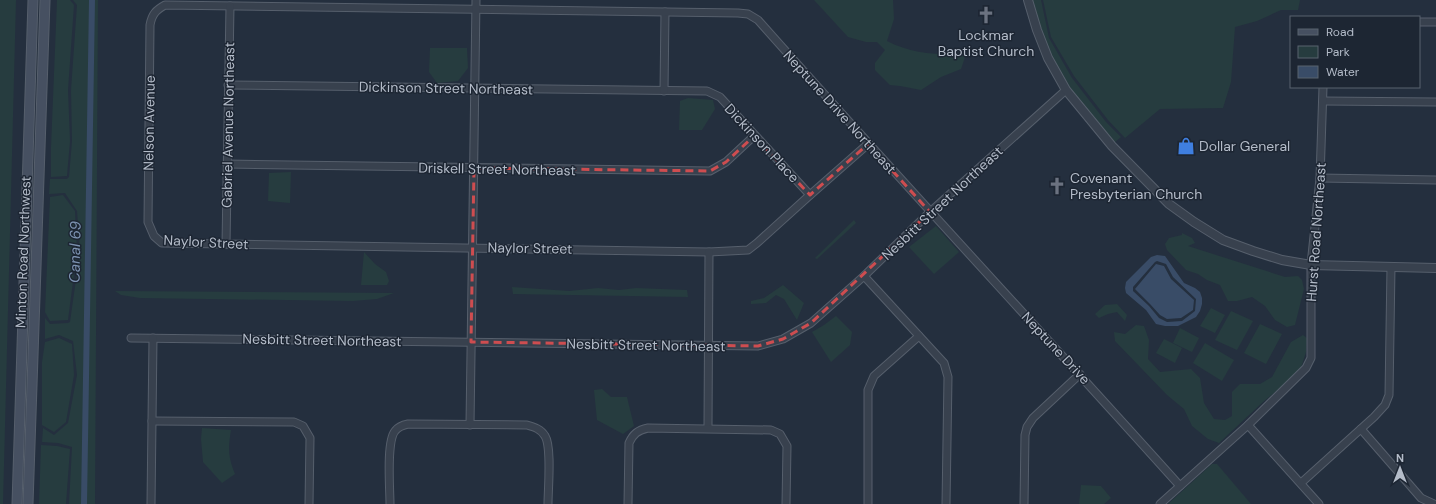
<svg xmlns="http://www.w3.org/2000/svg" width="1436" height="504" font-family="'DM Sans',sans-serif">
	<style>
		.green { fill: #263c3f }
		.water { fill: #394c67; fill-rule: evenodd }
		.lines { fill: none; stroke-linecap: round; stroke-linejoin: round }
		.canal { stroke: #394c67; stroke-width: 6 }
		.minor-casing { stroke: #565f6c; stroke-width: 9 }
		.tertiary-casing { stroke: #565f6c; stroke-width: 10 }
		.secondary-casing { stroke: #565f6c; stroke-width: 11 }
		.minor { stroke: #38414e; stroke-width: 7 }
		.tertiary { stroke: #38414e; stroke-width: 8 }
		.secondary { stroke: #465061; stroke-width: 9 }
		.marked { fill: none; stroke: #ce4d50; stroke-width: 3; stroke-dasharray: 8 5; stroke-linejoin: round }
		.labels { text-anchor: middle; stroke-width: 3; stroke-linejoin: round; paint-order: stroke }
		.poi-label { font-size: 14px; fill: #b4bcc9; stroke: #1d2633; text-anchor: start }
		.street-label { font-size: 14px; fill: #b4bcc9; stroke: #1d2633 }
		.water-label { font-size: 15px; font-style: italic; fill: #7c92b1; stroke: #1d2633 }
	</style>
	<rect width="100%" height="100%" fill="#242f3e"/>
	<g class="green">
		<path d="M0 0H16L3 504H0Z"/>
		<path d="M57 0H70L74 5 68 90 70 141 67 176 51 177V147Z"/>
		<path d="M73 0H98L95 504H69L72 447 58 443 42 442 43 428 54 435 68 423 77 375 73 341 59 335 45 339V318L50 324 68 323 70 322 80 251 77 211 65 193 49 194 50 179H67L69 177 72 141 71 90 77 5Z"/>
		<path d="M814 0H893L894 19 887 41C912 54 938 55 966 54L961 69 941 77 921 90 900 86 890 85 875 70V63L885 50 877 42H866L848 37Z"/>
		<path d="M1031 0H1041L1049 38 1072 78 1106 122 1121 137 1115 142V144L1068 88 1050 56 1040 29Z"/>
		<path d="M1043 0H1300L1298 10H1281L1257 21 1235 27 1231 82 1223 108 1160 109 1125 138 1108 120 1074 76 1051 37Z"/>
		<path d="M430 48H467L468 68 458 81 437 83 429 72Z"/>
		<path d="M688 98 713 100 715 109 702 130H679L680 101Z"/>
		<path d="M291 172 290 203 268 201 269 173Z"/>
		<path d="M63 195 75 211 77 251 68 320 50 321 45 312 50 197Z"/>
		<path d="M854 220 856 223 817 259 815 258Z"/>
		<path d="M936 226 959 252 934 274 909 247Z"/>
		<path d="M1182 233 1192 238 1195 243 1188 246 1285 277 1298 276 1302 280 1304 289 1295 325 1287 327 1275 320 1265 306 1252 297 1237 301H1228L1220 285 1207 280 1198 274 1186 270 1167 250 1165 244 1169 238 1182 235Z"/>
		<path d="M364 252 375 264 386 272 389 281 387 285H361Z"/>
		<path d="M783 285 804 303 797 320 784 299 776 295 766 303 751 304V301L764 298Z"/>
		<path d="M512 287 569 291 598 288 619 290 636 288 687 290 688 297 513 294Z"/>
		<path d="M115 291 394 293 377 299 353 301 140 298 121 295Z"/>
		<path d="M1117 304 1127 315 1125 321 1117 312 1108 314 1099 318 1095 314 1105 305Z"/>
		<path d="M1211 308 1225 315 1215 333 1200 326Z"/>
		<path d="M1231 311 1253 321 1237 350 1215 340Z"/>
		<path d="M836 316 852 332 850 345 831 362 812 332 824 325Z"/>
		<path d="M1260 324 1282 334 1266 364 1244 353Z"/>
		<path d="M1136 325 1144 326 1149 340 1148 359 1160 372 1191 369 1200 378 1204 403 1214 419 1225 420 1232 416V392L1240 384H1260L1272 377 1291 342 1303 335 1307 338 1306 352 1301 368 1291 379 1263 402 1219 443 1208 439 1192 426 1184 409 1167 395 1115 341 1114 332 1125 334Z"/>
		<path d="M1180 328 1199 338 1192 352 1173 343Z"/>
		<path d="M59 338 72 344 74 375 66 422 54 432 42 425V362L45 342Z"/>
		<path d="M1164 339 1182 348 1175 363 1156 353Z"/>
		<path d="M1205 343 1234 360 1222 381 1193 363Z"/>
		<path d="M602 389 611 397H627L634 426 623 434 597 420 594 390Z"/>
		<path d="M202 428 231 430C228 448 228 457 235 474L222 483 203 462 201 439Z"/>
		<path d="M41 445 57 446 70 449 66 504H39Z"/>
		<path d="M1212 464H1217L1251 504H1168Z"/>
		<path d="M1081 485 1101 486 1111 498 1104 504H1079Z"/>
	</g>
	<g class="water">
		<path d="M1157 255 1165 256 1184 283 1195 288 1200 292 1202 298V304L1200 311 1196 317 1178 326H1165L1156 324 1146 310 1126 293 1125 288 1126 282 1151 257ZM1157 261 1166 264 1173 277 1196 299 1195 311 1182 321 1167 322 1159 318 1149 306 1133 291V287L1155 262Z"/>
		<path d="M1156 264 1164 266 1171 279 1194 300 1193 310 1181 318 1167 319 1160 315 1150 304 1135 289Z"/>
	</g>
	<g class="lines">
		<path class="canal" d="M84 504 92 0"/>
		<g class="minor-casing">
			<g id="minor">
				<path d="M1419 22H1436"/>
				<path d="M228 85 707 91 720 97 810 195"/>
				<path d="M664 91 665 12"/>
				<path d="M1323 101 1436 102"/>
				<path d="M868 144 810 195 757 243 748 250 709 252 162 243 154 236 148 222 150 25C152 14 156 10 165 5L738 13 748 14 758 20C897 177 1040 330 1180 486"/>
				<path d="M227 164 710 171 726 162 754 136"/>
				<path d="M1320 178 1436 180"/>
				<path d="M226 244 230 6"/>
				<path d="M864 276 944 363 948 377 946 504"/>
				<path d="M131 338 758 346 783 339 811 323 864 276 930 212 1066 90"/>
				<path d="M152 421 294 422 303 426 310 438 309 504"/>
				<path d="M470 425 476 0"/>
				<path d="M1248 425 1319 504"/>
				<path d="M708 428 709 252"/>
				<path d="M1361 429 1421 498 1434 504"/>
				<path d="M1301 483 1374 417 1385 405 1389 395 1391 267"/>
				<path d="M151 504 153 338"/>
				<path d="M390 504C390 489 386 442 395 431 398 427 403 425 408 424L527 425C534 427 541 429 545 436 552 447 548 489 548 504"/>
				<path d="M628 504 629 443C633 434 638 430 648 428L771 430 780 434 787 446 786 504"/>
				<path d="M868 504V390L874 376 919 336"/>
				<path d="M1024 504 1025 435 1027 427 1033 418 1080 374"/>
				<path d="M1160 504 1248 425 1306 368 1311 358V265L1320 178 1323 87"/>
			</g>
		</g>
		<g class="tertiary-casing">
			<path id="tertiary" d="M1028 0 1037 30 1048 58 1066 90 1112 146 1169 204 1194 222 1223 240 1253 251 1282 260 1311 265 1436 268"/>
		</g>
		<g class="secondary-casing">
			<g id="secondary">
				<path d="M17 504 33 0"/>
				<path d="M28 504 45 0"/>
			</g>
		</g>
		<use href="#minor" class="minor"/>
		<use href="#tertiary" class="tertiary"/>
		<use href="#secondary" class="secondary"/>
	</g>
	<path class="marked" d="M754 136 810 195 868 144 930 212 811 323 783 339 758 346 471 342 474 168 710 171 726 162Z"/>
	<defs>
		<g id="church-bare" transform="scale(1.38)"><path d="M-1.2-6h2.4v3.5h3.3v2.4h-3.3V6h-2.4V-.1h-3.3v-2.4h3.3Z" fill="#6b7280" stroke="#1d2633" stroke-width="2.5" paint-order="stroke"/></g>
		<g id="shop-bare" transform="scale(1.38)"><path d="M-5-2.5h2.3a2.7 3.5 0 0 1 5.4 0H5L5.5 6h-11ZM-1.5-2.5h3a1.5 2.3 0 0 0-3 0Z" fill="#3f7fe0" stroke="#1d2633" stroke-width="2.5" paint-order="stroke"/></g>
	</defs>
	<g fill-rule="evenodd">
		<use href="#church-bare" x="986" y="15"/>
		<use href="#shop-bare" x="1186" y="146"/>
		<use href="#church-bare" x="1057" y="186"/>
	</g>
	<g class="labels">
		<g class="poi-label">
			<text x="986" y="40" text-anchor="middle">Lockmar<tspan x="986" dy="16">Baptist Church</tspan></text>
			<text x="1199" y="151">Dollar General</text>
			<text x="1070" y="183">Covenant<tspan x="1070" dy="16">Presbyterian Church</tspan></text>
		</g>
		<g class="street-label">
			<text transform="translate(446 88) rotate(1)" y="5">Dickinson Street Northeast</text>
			<text transform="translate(840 112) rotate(48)" y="5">Neptune Drive Northeast</text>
			<text transform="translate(149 123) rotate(-89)" y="5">Nelson Avenue</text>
			<text transform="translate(228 125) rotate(-89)" y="5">Gabriel Avenue Northeast</text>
			<text transform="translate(762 143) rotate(47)" y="5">Dickinson Place</text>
			<text transform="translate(497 169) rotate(1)" y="5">Driskell Street Northeast</text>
			<text transform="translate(942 203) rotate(-43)" y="5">Nesbitt Street Northeast</text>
			<text transform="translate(1316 232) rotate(-86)" y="5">Hurst Road Northeast</text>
			<text transform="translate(206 242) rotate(3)" y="5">Naylor Street</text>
			<text transform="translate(530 248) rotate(1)" y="5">Naylor Street</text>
			<text transform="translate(23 252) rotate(-88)" y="5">Minton Road Northwest</text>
			<text transform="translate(322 340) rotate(1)" y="5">Nesbitt Street Northeast</text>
			<text transform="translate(646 345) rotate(1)" y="5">Nesbitt Street Northeast</text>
			<text transform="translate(1056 348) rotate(47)" y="5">Neptune Drive</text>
		</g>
		<g class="water-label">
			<text transform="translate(75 252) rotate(-89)" y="5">Canal 69</text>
		</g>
	</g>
	<rect x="1290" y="16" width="130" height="72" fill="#1d2633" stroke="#59626f"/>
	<rect x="1298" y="29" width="20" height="6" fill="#465061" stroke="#59626f"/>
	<text x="1326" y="36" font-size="12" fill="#b4bcc9">Road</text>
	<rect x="1298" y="46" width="20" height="12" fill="#263c3f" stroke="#59626f"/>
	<text x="1326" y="56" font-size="12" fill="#b4bcc9">Park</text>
	<rect x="1298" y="66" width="20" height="12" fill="#394c67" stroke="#59626f"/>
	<text x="1326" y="76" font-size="12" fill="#b4bcc9">Water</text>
	<g transform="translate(1400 468)" stroke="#1d2633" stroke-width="3" paint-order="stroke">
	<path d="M0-3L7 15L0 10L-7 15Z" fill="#b4bcc9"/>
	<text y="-6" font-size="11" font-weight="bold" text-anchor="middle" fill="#b4bcc9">N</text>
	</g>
</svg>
